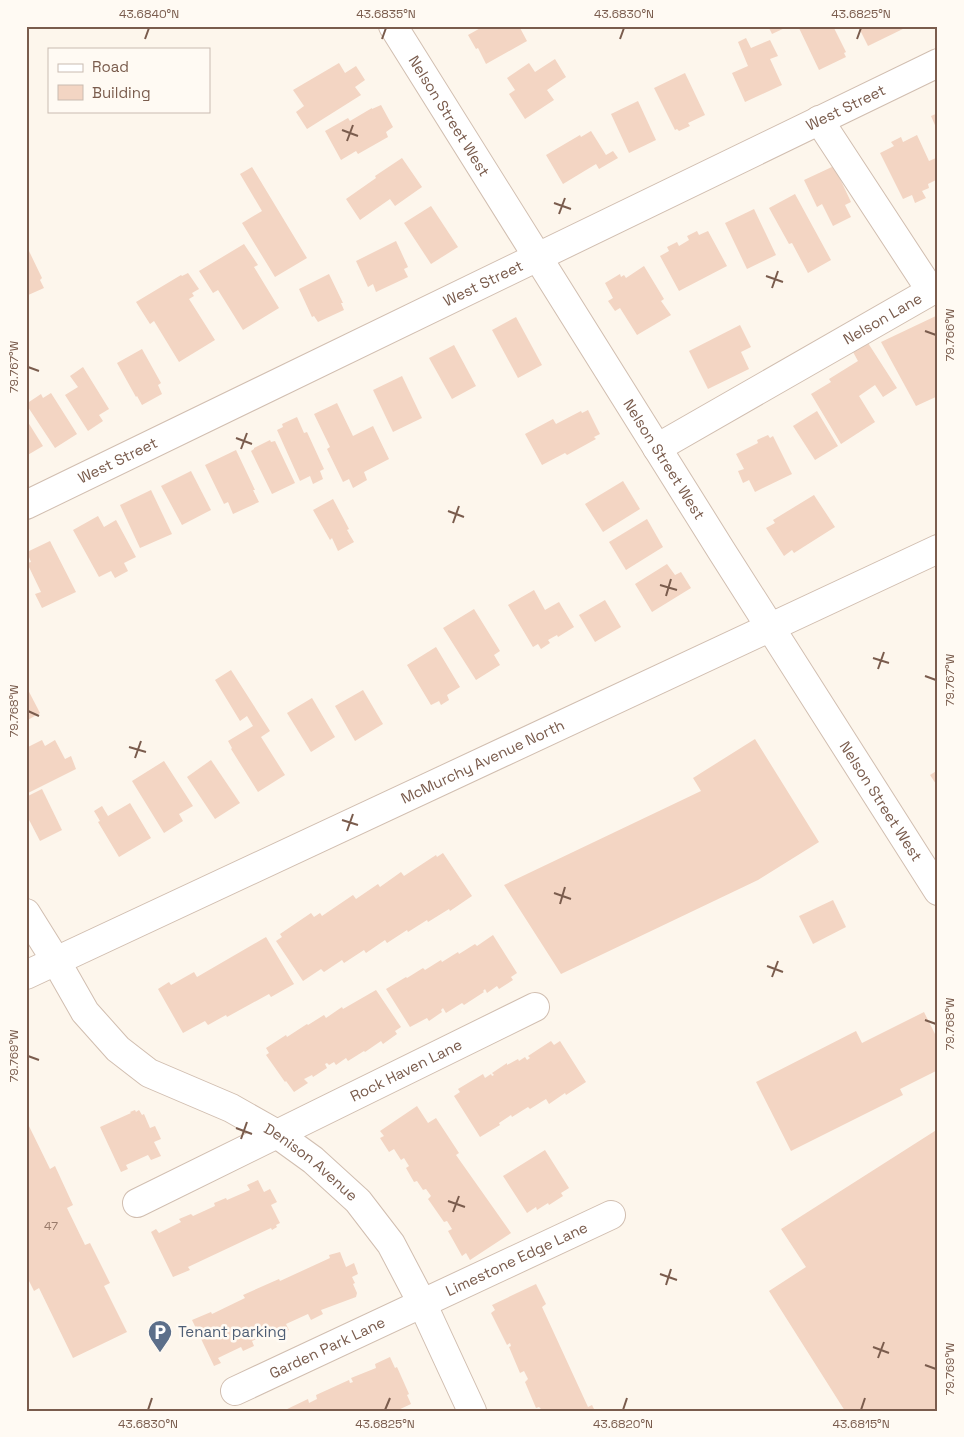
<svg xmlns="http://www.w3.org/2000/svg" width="964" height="1437" font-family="'Space Grotesk',sans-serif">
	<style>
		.building { fill: #f3d5c3 }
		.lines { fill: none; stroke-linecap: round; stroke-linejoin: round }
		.minor-casing { stroke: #d1beb0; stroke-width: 30 }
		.minor { stroke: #fff; stroke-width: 28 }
		.ticks { fill: none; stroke: #7a5c4d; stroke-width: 2 }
		.labels { text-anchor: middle; stroke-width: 5; stroke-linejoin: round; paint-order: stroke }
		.number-label { font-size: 12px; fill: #987a6a }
		.street-label { font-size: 15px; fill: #7a5c4d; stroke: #fffaf3 }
		.service-label { font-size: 15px; fill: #4e5e75; stroke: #fffaf3; text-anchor: start }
		.neatline { fill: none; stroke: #7a5c4d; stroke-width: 2 }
		.ticks-label { font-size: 12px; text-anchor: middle; fill: #7a5c4d }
	</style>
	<rect width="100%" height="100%" fill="#fdf6ec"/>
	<g class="building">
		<path d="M484 26H519L527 41 486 64 478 48 476 49 468 35Z"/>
		<path d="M768 26H789L772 34Z"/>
		<path d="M798 26H833L846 52 844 53 846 57 819 70Z"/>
		<path d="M858 26H909L868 46Z"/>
		<path d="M746 38 751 48 770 40 778 56 770 59 782 85 745 102 732 73 748 66 738 42Z"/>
		<path d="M555 59 566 77 547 90 554 100 525 119 509 94 515 90 507 78 529 63 535 72Z"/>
		<path d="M339 63 345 73 356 66 365 80 355 87 361 95 307 129 296 112 304 106 293 90Z"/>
		<path d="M685 73 705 115 688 123 690 126 679 131 677 129 675 130 654 88Z"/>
		<path d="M638 101 656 140 629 153 611 114Z"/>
		<path d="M381 105 393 127 386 132 388 137 358 154 356 151 341 160 325 131 348 118 350 121 372 108V109Z"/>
		<path d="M938 113V132L931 116Z"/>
		<path d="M591 131 606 155 613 151 618 158 599 169 596 164 563 184 546 155 580 135 581 137Z"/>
		<path d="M917 135 929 161 936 158 938 162V179L928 184 929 188 922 191 926 198 915 203 912 195 903 199 880 153 894 146 891 142 901 137 903 142Z"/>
		<path d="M402 158 422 187 395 206 390 199 360 220 346 199 376 178 375 176Z"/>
		<path d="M834 166 851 202 845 205 851 217 833 226 822 204 817 207 804 180Z"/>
		<path d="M252 167 307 258 275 277 242 223 262 211 240 174Z"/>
		<path d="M795 194 831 260 808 273 792 243 789 244 769 208Z"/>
		<path d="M431 206 458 247 431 264 404 223Z"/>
		<path d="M754 209 776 255 747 269 725 223Z"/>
		<path d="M697 231 699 235 708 231 727 266 679 291 660 256 669 251 667 247 677 242 679 246 689 240 687 236Z"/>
		<path d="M396 241 408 267 404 269 408 277 376 292 373 284 368 287 356 261Z"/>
		<path d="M244 244 258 265 254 267 279 308 243 330 218 290 213 293 199 271Z"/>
		<path d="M28 249 42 278 40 280 44 288 26 296V250Z"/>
		<path d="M644 266 664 299 661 301 671 315 637 335 620 308 615 311 608 301 613 298 605 283 620 274 621 277 624 275 626 278Z"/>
		<path d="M188 273 199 289 192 293 194 296 189 299 215 340 179 362 154 321 150 324 136 302 181 275 182 276Z"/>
		<path d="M329 274 343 303H341L344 310 318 322 314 316 312 317 299 289Z"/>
		<path d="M938 315V396L916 406 881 342Z"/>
		<path d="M516 317 542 365 518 378 492 330Z"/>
		<path d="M740 325 751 347 741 352 749 369 708 389 689 351Z"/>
		<path d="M868 343 897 388 883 397 875 385 859 396 875 422 841 444 811 394 831 382 829 379 858 361 853 352Z"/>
		<path d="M454 345 476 386 452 399 429 358Z"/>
		<path d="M142 349 161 383 158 385 162 394 142 405 137 396 136 397 117 363Z"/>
		<path d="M83 367 109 409 99 415 103 421 88 431 65 395 78 387 70 376Z"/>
		<path d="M402 376 422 418 393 432 373 390Z"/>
		<path d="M51 393 77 434 55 448 26 404 41 394 43 398Z"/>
		<path d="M337 403 353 436 373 426 389 459 364 472 367 480 353 488 349 479 343 482 327 449 330 447 314 414Z"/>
		<path d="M588 410 600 434 594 437 596 439 567 455 565 453 542 465 525 434 553 419 556 424 581 411 582 413Z"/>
		<path d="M817 411 838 446 815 460 793 426Z"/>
		<path d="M297 417 304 433 307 432 324 469 320 471 323 479 313 484 310 476 300 481 277 430 283 427 282 424Z"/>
		<path d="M26 419 43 446 26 456Z"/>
		<path d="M768 435 770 438 773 436 792 474 755 492 749 480 743 483 738 471 744 469 736 454 758 443 757 440Z"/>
		<path d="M270 440 271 442 275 441 295 483 272 494 251 451 254 449V448Z"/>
		<path d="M236 450 255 490H253L259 502 233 514 228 502 224 504 205 465Z"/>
		<path d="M191 471 211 510 182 525 161 486Z"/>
		<path d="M623 481 640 509 603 532 585 504Z"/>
		<path d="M151 490 172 534 140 548 120 505Z"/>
		<path d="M814 495 835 527 794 553 792 550 784 556 766 528 775 523 773 520Z"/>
		<path d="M333 499 349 529 347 530 354 542 338 551 332 538 330 540 313 510Z"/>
		<path d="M98 516 104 527 116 520 136 557 124 563 128 571 115 578 111 571 99 577 73 530Z"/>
		<path d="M647 519 663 547 626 570 609 542Z"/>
		<path d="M50 541 76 592 42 608 35 594 41 592 27 563 31 562 27 552Z"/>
		<path d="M667 564 675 575 681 572 691 588 652 612 635 584Z"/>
		<path d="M534 590 545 610 559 602 574 627 558 637 557 635 548 640 550 643 541 649 538 644 533 647 508 605Z"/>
		<path d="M605 600 621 627 595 642 579 615Z"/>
		<path d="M474 609 500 651 494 655 500 665 476 680 443 628Z"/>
		<path d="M436 647 460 687 447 695 449 700 441 705 439 701 431 705 407 665Z"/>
		<path d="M231 670 270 731 261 737 285 775 258 792 231 749 232 748 228 741 253 726 247 716 240 721 215 680Z"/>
		<path d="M26 686 40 713 26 721Z"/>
		<path d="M363 690 383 724 355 741 335 706Z"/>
		<path d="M312 698 335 737 311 752 287 713Z"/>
		<path d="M755 739 819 842 758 880 561 974 504 885 701 791 693 778Z"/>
		<path d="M42 740 45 746 55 740 65 759 71 756 76 769 26 794V748Z"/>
		<path d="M211 760 240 803 215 819 187 777Z"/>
		<path d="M164 761 193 806 179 814 183 821 164 833 132 781Z"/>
		<path d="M938 770V787L930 775Z"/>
		<path d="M42 789 62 830 40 841 26 814V797Z"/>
		<path d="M130 803 151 838 119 857 98 822 100 821 94 811 102 806 108 816Z"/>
		<path d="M443 853 472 896 450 911 449 909 428 922 427 920 408 932 407 930 387 943 385 940 366 953 364 950 344 963 342 960 324 972 321 969 303 981 276 941 282 937 280 934 311 913 314 917 320 913 322 916 353 895 356 899 378 884 380 887 401 872 404 876 436 855 437 857Z"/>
		<path d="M833 900 846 927 813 944 799 916Z"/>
		<path d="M493 935 517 973 511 977 513 980 499 989 497 986 487 993 485 989 483 991 484 992 464 1005 462 1003 446 1013 443 1008 441 1010 442 1012 429 1021 427 1018 410 1027 386 989 406 977 407 978 423 968 425 970 441 960 442 962 458 952 459 954 475 944 477 946Z"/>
		<path d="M266 937 294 984 271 997 269 994 227 1017 226 1015 208 1025 205 1021 183 1033 158 989 169 982 171 985 194 972 197 977Z"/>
		<path d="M376 990 401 1027 395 1031 397 1034 383 1044 381 1041 365 1052 364 1051 348 1061 346 1058 336 1065 334 1062 329 1065 327 1063 325 1064 327 1068 313 1077 312 1075 304 1079 308 1083 294 1092 286 1081 285 1082 266 1055 269 1053 266 1048 286 1035 287 1037 307 1024 308 1025 324 1015 326 1018 342 1007 343 1009Z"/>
		<path d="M924 1012 938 1040V1070L900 1089 903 1095 791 1151 756 1082 856 1031 862 1043Z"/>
		<path d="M551 1041 554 1045 560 1041 586 1082 566 1095 565 1093 549 1104 546 1099 530 1109 528 1107 512 1117 511 1115 499 1123 500 1125 480 1137 454 1096 460 1092 458 1089 483 1074 485 1078 491 1074 492 1076 494 1075 492 1073 507 1063V1065L518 1059 519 1061 525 1057 527 1060 530 1058 528 1056Z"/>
		<path d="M417 1106 428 1123 436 1118 459 1153 456 1155 511 1233 470 1260 466 1253 462 1256 448 1231 452 1229 447 1221 444 1222 428 1199 431 1196 426 1189 423 1190 417 1181 414 1182 406 1168 409 1166 404 1158 401 1160 394 1149 389 1152 380 1138 384 1136 380 1131Z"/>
		<path d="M135 1110 136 1112 139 1110 142 1115 144 1114 150 1128 155 1126 161 1139 154 1142 161 1156 151 1160 148 1155 126 1165 128 1169 121 1172 100 1127 131 1113 130 1112Z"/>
		<path d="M26 1120 50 1169 55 1166 73 1205 67 1208 85 1245 90 1243 110 1283 104 1286 127 1332 73 1358 39 1288 34 1291 26 1275Z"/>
		<path d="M938 1129V1411H845L769 1291 806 1267 781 1229Z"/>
		<path d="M545 1150 569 1188 561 1193 563 1196 549 1205 548 1203 537 1210 536 1207 527 1213 503 1176Z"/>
		<path d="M258 1180 264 1192 270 1189 277 1202 271 1205 280 1223 276 1225 277 1227 272 1230 271 1228 188 1267 190 1270 173 1277 151 1232 156 1229 159 1233 181 1222 179 1219 191 1214 193 1216 215 1206 214 1203 226 1198 227 1200 250 1190 247 1185Z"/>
		<path d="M340 1252 346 1267 354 1263 358 1274 352 1277 355 1283 353 1284 357 1293 356 1297 321 1310 323 1314 311 1320 308 1314 286 1324 289 1330 278 1335 276 1330 252 1341 254 1346 243 1351 241 1347 218 1358 221 1363 214 1366 192 1320 211 1312 212 1314 245 1298 243 1295 279 1279 280 1281 330 1258 329 1255Z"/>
		<path d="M536 1284 546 1304 542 1307 588 1407 592 1405 595 1411H536L541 1409 539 1407 536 1408 525 1382 528 1379 524 1371 520 1373 509 1347 511 1346 510 1343 507 1345 491 1313 495 1310 492 1305Z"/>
		<path d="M390 1357 395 1368 397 1367 409 1394 407 1395 411 1404 396 1411H283L308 1399 309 1403 317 1399 316 1395 349 1380 350 1383 353 1382 351 1378 376 1368 375 1364Z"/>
	</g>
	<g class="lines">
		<g class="minor-casing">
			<g id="minor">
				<path id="s1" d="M393 26C573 316 754 604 938 891"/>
				<path id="s2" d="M657 448 931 291 819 120"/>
				<path id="s3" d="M26 505 938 63"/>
				<path id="s4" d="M26 913 56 961 85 1012 118 1049 149 1073 231 1108 277 1134 313 1160 358 1201 391 1244 422 1303 472 1411"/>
				<path id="s5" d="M26 975 938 549"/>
				<path id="s6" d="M137 1203 535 1007"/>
				<path id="s7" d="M235 1391 611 1215"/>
			</g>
		</g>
		<use href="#minor" class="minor"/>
	</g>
	<path class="ticks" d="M145 39 149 28M382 39 386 28M620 39 624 28M857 39 861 28M342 130 358 136M347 141 353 125M554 203 571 209M559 214 565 198M766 276 783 282M772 288 778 271M925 331 936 335M28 367 39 371M236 438 252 444M241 449 247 433M448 511 464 517M453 523 459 506M660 585 677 590M666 596 671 579M873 658 889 663M878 669 884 652M925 676 936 680M28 711 39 716M129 747 146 752M135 758 141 741M342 820 358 825M347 831 353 814M554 893 571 899M560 904 565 887M767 966 783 972M772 977 778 961M925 1020 936 1024M28 1056 39 1060M236 1128 252 1134M241 1139 247 1122M448 1201 465 1207M453 1212 459 1196M660 1274 677 1280M666 1285 671 1269M873 1347 889 1353M878 1358 884 1342M925 1365 936 1369M148 1410 152 1398M385 1410 390 1398M623 1410 627 1398M861 1410 865 1398"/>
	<defs>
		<g id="parking-pin" transform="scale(1.25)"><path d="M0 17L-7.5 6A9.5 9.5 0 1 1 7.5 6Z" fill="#5c6f8a" stroke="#fffaf3"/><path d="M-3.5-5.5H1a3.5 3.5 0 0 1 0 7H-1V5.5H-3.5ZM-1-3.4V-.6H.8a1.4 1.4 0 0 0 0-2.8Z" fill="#fff"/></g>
	</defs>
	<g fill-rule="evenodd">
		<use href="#parking-pin" x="160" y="1332"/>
	</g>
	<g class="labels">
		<g class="number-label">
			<text x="51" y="1230">47</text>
		</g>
		<g class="street-label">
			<text dy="5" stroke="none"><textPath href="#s3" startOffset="911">West Street</textPath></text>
			<text dy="5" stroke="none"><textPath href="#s1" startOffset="106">Nelson Street West</textPath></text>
			<text dy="5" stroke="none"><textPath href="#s3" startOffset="508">West Street</textPath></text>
			<text dy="5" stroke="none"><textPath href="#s2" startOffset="260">Nelson Lane</textPath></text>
			<text dy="5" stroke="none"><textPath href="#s3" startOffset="102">West Street</textPath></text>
			<text dy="5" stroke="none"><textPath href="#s1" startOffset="511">Nelson Street West</textPath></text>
			<text dy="5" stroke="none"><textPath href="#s5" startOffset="504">McMurchy Avenue North</textPath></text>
			<text dy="5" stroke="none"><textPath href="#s1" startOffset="916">Nelson Street West</textPath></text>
			<text dy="5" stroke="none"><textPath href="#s6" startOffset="300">Rock Haven Lane</textPath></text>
			<text dy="5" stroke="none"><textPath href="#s4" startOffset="390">Denison Avenue</textPath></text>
			<text dy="5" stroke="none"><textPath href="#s7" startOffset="311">Limestone Edge Lane</textPath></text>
			<text dy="5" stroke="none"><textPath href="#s7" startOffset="102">Garden Park Lane</textPath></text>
		</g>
		<g class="service-label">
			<text x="178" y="1337">Tenant parking</text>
		</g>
	</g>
	<rect width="964" height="1437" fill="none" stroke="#fffaf3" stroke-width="55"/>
	<rect x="48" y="48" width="162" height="65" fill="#fffaf3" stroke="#cabbb1"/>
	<rect x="58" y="64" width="25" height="8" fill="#ffffff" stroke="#cabbb1"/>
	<text x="92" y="72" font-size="15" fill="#7a5c4d">Road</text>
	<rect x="58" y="85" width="25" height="15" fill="#f3d5c3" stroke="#cabbb1"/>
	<text x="92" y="98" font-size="15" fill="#7a5c4d">Building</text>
	<rect x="28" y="28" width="908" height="1382" class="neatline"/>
	<g class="ticks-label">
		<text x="149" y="18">43.6840°N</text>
		<text x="386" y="18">43.6835°N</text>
		<text x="624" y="18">43.6830°N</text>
		<text x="861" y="18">43.6825°N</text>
		<text transform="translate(950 335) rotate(-90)" y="4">79.766°W</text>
		<text transform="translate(14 367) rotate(-90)" y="4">79.767°W</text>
		<text transform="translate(950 680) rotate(-90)" y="4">79.767°W</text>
		<text transform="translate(14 711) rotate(-90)" y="4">79.768°W</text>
		<text transform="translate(950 1024) rotate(-90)" y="4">79.768°W</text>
		<text transform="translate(14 1056) rotate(-90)" y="4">79.769°W</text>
		<text transform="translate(950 1369) rotate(-90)" y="4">79.769°W</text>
		<text x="148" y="1428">43.6830°N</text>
		<text x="385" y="1428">43.6825°N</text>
		<text x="623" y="1428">43.6820°N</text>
		<text x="861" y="1428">43.6815°N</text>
	</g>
</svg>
